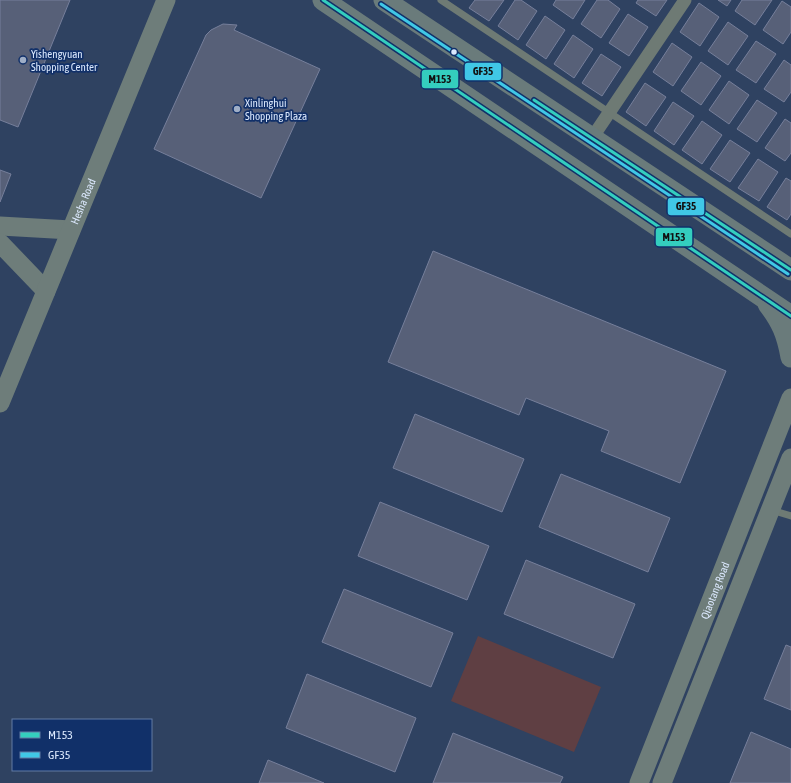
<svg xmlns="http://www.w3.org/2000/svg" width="791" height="783" font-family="'Asap Condensed',sans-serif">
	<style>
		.green { fill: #5f3f43 }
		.building { fill: #576078; stroke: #767f9b }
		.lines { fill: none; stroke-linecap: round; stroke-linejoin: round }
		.lane { stroke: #6e7a74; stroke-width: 7 }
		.street { stroke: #6e7a74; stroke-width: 13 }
		.secondary { stroke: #6e7d7a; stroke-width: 19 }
		.primary { stroke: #6a7b7b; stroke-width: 21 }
		.bus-1-casing { stroke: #113069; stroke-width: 6 }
		.bus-2-casing { stroke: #113069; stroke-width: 6 }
		.bus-1 { stroke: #34cebe; stroke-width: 3 }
		.bus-2 { stroke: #40c8e6; stroke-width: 3 }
		.bus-dot { fill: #dbe8fd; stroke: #113069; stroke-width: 1.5 }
		.poi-dot { fill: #9faec6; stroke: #113069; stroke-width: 1.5 }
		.labels { text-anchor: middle; stroke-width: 3.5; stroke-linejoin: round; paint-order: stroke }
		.poi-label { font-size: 11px; fill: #dbe8fd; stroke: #113069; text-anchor: start }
		.street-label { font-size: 11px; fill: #dbe8fd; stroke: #113069 }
		.line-badge { stroke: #113069; stroke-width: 1.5 }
		.pale-badge-label { font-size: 11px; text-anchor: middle; font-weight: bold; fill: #111 }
	</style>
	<rect width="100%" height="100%" fill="#2f4261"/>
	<path class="green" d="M478 636 601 687 574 752 451 701Z"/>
	<g class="building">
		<path d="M0 0H70L18 127 0 120Z"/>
		<path d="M475 0H504L489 21 469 8Z"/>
		<path d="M515 0H521L537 11 518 40 498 26Z"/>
		<path d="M556 0H585L573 19 553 5Z"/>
		<path d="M597 0H608L620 9 601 38 581 24Z"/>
		<path d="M638 0H667L656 16 636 3Z"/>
		<path d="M718 0H731L727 6Z"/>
		<path d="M742 0H772L755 25 735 11Z"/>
		<path d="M782 1 791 7V32L783 44 763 30Z"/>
		<path d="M699 3 719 17 700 46 680 32Z"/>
		<path d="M628 14 648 27 629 56 609 43Z"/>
		<path d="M545 16 565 30 546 59 526 45Z"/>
		<path d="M728 22 748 36 728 65 708 51Z"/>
		<path d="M223 24 237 25 234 30 320 69 261 198 154 149 206 35 211 30Z"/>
		<path d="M573 35 593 49 574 78 554 64Z"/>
		<path d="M756 41 776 54 756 83 736 70Z"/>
		<path d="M672 43 692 57 673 86 653 72Z"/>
		<path d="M601 54 621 67 602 96 582 83Z"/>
		<path d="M784 60 791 65V92L784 102 764 89Z"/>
		<path d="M701 62 721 76 701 105 681 91Z"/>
		<path d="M729 81 749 95 729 124 709 110Z"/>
		<path d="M645 83 666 97 646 126 626 112Z"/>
		<path d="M757 100 777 113 757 142 737 129Z"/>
		<path d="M673 102 694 116 674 145 654 131Z"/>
		<path d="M785 119 791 123V153L785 161 765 148Z"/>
		<path d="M702 121 722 135 702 164 682 150Z"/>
		<path d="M730 140 750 153 730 182 710 169Z"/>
		<path d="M758 159 778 172 759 201 738 188Z"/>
		<path d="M0 170 11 174 0 202Z"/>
		<path d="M786 178 791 181V214L787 220 767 207Z"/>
		<path d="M433 251 726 371 680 483 601 451 609 431 526 398 519 415 388 362Z"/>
		<path d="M415 414 524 459 502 512 393 468Z"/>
		<path d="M561 474 670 518 648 572 539 527Z"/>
		<path d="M380 502 489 546 467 600 358 556Z"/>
		<path d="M526 560 635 604 613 658 504 614Z"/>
		<path d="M344 589 453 633 431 687 322 642Z"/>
		<path d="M786 645 791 647V710L764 699Z"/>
		<path d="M307 674 416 718 395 772 286 728Z"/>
		<path d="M751 732 791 749V783H730Z"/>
		<path d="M453 733 563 777 560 783H433Z"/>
		<path d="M268 760 324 783H259Z"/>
	</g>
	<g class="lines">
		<g class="lane">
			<path d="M441 0 791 234"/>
			<path d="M771 510 791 516"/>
		</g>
		<path class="street" d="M592 138 685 0"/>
		<g class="secondary">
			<path d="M0 226 71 230"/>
			<path d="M0 243 46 291"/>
			<path id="s1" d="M0 403 166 0"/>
			<path id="s2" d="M639 783 791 398"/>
			<path d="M662 783 791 458"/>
		</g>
		<g class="primary">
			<path d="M323 0 791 316"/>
			<path d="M384 0 791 270"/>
			<path d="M768 304C782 322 787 335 791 357"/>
		</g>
		<g class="bus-1-casing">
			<g id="bus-1">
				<path d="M323 0 791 316"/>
				<path d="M534 100 791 270"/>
			</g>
		</g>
		<g class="bus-2-casing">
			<path id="bus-2" d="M381 4 788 274"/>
		</g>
		<use href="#bus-1" class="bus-1"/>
		<use href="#bus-2" class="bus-2"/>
	</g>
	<circle class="bus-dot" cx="454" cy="52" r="3.5"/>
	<g class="poi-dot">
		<circle cx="23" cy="60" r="4"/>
		<circle cx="237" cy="109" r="4"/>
	</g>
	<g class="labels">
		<g class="poi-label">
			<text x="31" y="58">Yishengyuan<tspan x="31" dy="13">Shopping Center</tspan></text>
			<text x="245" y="107">Xinlinghui<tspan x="245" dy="13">Shopping Plaza</tspan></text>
		</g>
		<g class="street-label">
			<text dy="4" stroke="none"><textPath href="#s1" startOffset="218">Hesha Road</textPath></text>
			<text dy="4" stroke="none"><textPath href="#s2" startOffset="207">Qiaotang Road</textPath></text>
		</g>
	</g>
	<g class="line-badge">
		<rect x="464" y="62" width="38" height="19" rx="4" fill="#40c8e6"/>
		<rect x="421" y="69" width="38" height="20" rx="4" fill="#34cebe"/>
		<rect x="667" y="197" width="38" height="19" rx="4" fill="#40c8e6"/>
		<rect x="655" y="227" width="38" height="20" rx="4" fill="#34cebe"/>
	</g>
	<g class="pale-badge-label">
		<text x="483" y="75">GF35</text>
		<text x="440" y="83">M153</text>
		<text x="686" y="210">GF35</text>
		<text x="674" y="241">M153</text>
	</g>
	<rect x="12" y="719" width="140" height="52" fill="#113069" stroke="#627aa4"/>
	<rect x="20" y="732" width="20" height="6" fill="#34cebe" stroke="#627aa4"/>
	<text x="48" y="739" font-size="12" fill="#dbe8fd">M153</text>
	<rect x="20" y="752" width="20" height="6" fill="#40c8e6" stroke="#627aa4"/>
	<text x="48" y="759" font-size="12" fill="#dbe8fd">GF35</text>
</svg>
